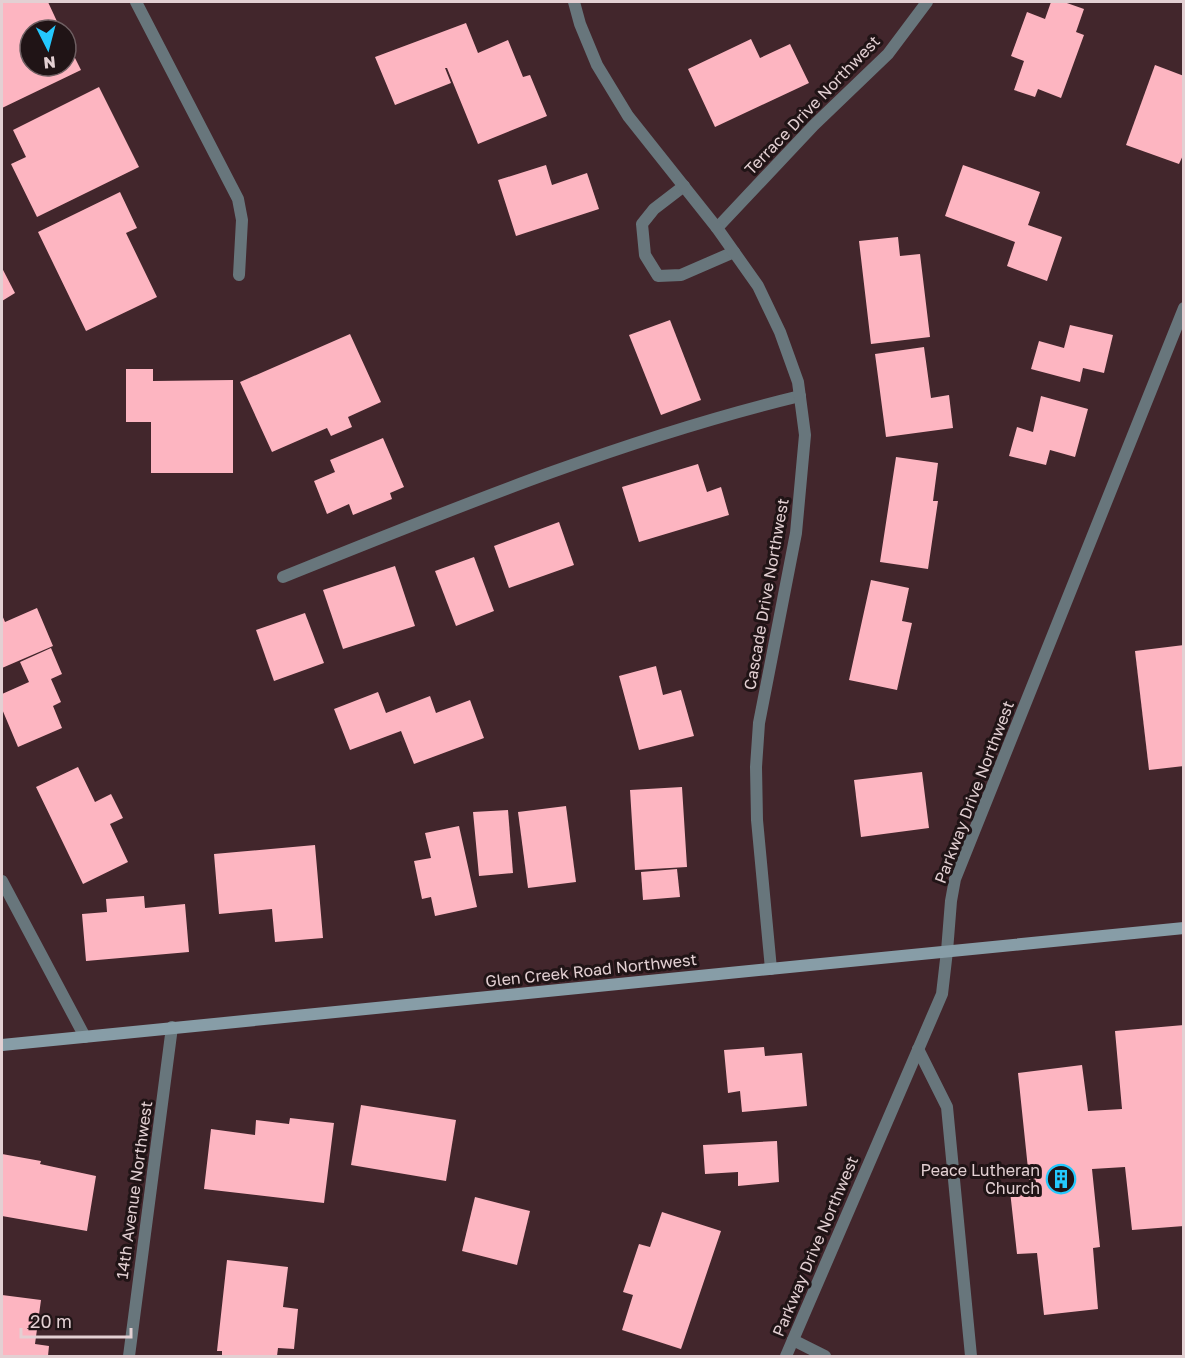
<svg xmlns="http://www.w3.org/2000/svg" width="1185" height="1358" font-family="'Golos Text',sans-serif">
	<style>
		.building { fill: #fdb5c1 }
		.lines { fill: none; stroke-linecap: round; stroke-linejoin: round }
		.service { stroke: #68767c; stroke-width: 12 }
		.minor { stroke: #68767c; stroke-width: 12 }
		.tertiary { stroke: #68767c; stroke-width: 12 }
		.secondary { stroke: #879da7; stroke-width: 12 }
		.labels { text-anchor: middle; stroke-width: 6; stroke-linejoin: round; paint-order: stroke }
		.street-label { font-size: 16px; fill: #e3d0d3; stroke: #201416 }
		.poi-label { font-size: 16px; fill: #e3d0d3; stroke: #201416; text-anchor: end }
	</style>
	<rect width="100%" height="100%" fill="#42262c"/>
	<g class="building">
		<path d="M2 2H48L61 30H30V66H66V40L81 70 2 108Z"/>
		<path d="M1051 2H1064L1084 9 1076 32 1084 35 1061 98 1038 89 1035 97 1014 90 1024 61 1011 56 1027 12 1045 19Z"/>
		<path d="M466 23 478 53 508 40 523 77 530 75 547 116 478 144 447 68H445L451 83 395 105 375 57Z"/>
		<path d="M751 39 760 58 790 44 809 83 715 127 688 69Z"/>
		<path d="M1155 65 1184 76V153L1179 164 1126 145Z"/>
		<path d="M99 87 139 167 37 217 11 164 26 157 13 130Z"/>
		<path d="M546 165 552 185 587 173 599 209 516 236 498 180Z"/>
		<path d="M963 165 1040 192 1028 225 1062 237 1047 281 1007 266 1015 242 945 216Z"/>
		<path d="M120 192 137 228 126 233 157 297 86 331 38 232Z"/>
		<path d="M898 237 900 256 920 254 930 337 871 344 859 241Z"/>
		<path d="M2 268 15 293 2 301Z"/>
		<path d="M670 320 701 400 661 415 629 335Z"/>
		<path d="M1070 325 1113 335 1104 373 1083 368 1080 382 1031 369 1039 341 1064 348Z"/>
		<path d="M350 334 381 402 348 417 352 427 331 436 327 428 272 452 240 382Z"/>
		<path d="M924 347 931 398 949 395 953 428 886 437 875 354Z"/>
		<path d="M126 369H153V381L233 380V473H151V422H126Z"/>
		<path d="M1041 396 1088 409 1075 457 1050 450 1046 465 1009 456 1017 427 1033 432Z"/>
		<path d="M383 438 404 487 390 493 392 499 353 515 349 504 327 514 314 481 335 472 330 460Z"/>
		<path d="M896 457 938 463 933 501H938L928 569 880 562Z"/>
		<path d="M698 464 707 492 721 487 729 515 639 542 622 487Z"/>
		<path d="M559 522 574 565 509 588 494 546Z"/>
		<path d="M474 557 494 611 456 626 435 571Z"/>
		<path d="M395 566 415 626 343 649 323 590Z"/>
		<path d="M871 580 909 588 902 621 912 623 897 690 849 680Z"/>
		<path d="M37 608 53 646 2 668V615L5 622Z"/>
		<path d="M305 613 324 663 274 681 256 630Z"/>
		<path d="M1184 645V766L1149 770 1135 651Z"/>
		<path d="M51 648 62 674 51 679 61 702 53 706 62 728 18 747 2 709V694L29 682 20 662Z"/>
		<path d="M656 666 663 695 681 690 694 736 639 750 619 676Z"/>
		<path d="M378 692 386 713 430 696 436 713 470 700 484 738 414 764 401 731 350 750 334 709Z"/>
		<path d="M78 767 95 802 111 794 123 818 110 824 128 862 83 884 36 787Z"/>
		<path d="M922 772 929 828 861 837 854 780Z"/>
		<path d="M682 787 687 867 635 870 630 790Z"/>
		<path d="M566 806 576 882 528 888 518 812Z"/>
		<path d="M508 810 513 873 479 876 473 812Z"/>
		<path d="M459 826 477 907 435 916 431 897 422 899 414 861 431 858 425 833Z"/>
		<path d="M315 845 323 938 275 942 272 909 219 914 214 854Z"/>
		<path d="M677 869 680 897 643 900 641 872Z"/>
		<path d="M144 896 145 908 185 904 189 952 86 961 82 914 107 912 106 899Z"/>
		<path d="M1184 1025V1226L1132 1230 1125 1167 1092 1169 1100 1247 1093 1248 1098 1309 1044 1315 1037 1253 1017 1254 1010 1191 1030 1188 1018 1073 1082 1065 1088 1111 1122 1109 1115 1031Z"/>
		<path d="M764 1047 765 1056 802 1053 807 1106 742 1112 740 1091 728 1093 724 1050Z"/>
		<path d="M361 1105 456 1120 446 1181 351 1165Z"/>
		<path d="M290 1118 334 1123 324 1203 204 1189 211 1129 255 1135 256 1120 289 1124Z"/>
		<path d="M777 1141 779 1182 738 1186V1172L705 1174 703 1145Z"/>
		<path d="M2 1154 41 1161 40 1164 96 1176 87 1231 2 1216Z"/>
		<path d="M475 1197 530 1211 517 1265 462 1251Z"/>
		<path d="M662 1212 721 1231 681 1349 622 1330 633 1295 623 1292 639 1244 650 1247Z"/>
		<path d="M227 1260 288 1267 283 1307 298 1309 294 1349 278 1348 277 1356H222V1351H217Z"/>
		<path d="M2 1295 41 1300 35 1344 49 1346 48 1356H2Z"/>
	</g>
	<g class="lines">
		<g class="service">
			<path d="M684 186 654 209 642 224 645 255 658 276 681 275 734 252"/>
			<path d="M283 577C452 509 622 439 800 396"/>
			<path d="M918 1049 947 1107 971 1356"/>
			<path d="M793 1340 825 1356"/>
		</g>
		<g class="minor">
			<path d="M136 2 238 199 242 220 239 275"/>
			<path d="M717 228 814 125 888 54 927 2"/>
			<path d="M2 881 85 1037"/>
			<path d="M947 951 951 901 955 879 1184 308"/>
			<path d="M129 1356 172 1027"/>
		</g>
		<g class="tertiary">
			<path d="M574 2 580 24 597 65 628 116 717 228 758 286 780 332 798 382 805 435 796 533 759 723 756 767 757 820 771 969"/>
			<path d="M786 1356 942 994 947 951"/>
		</g>
		<path class="secondary" d="M2 1045 1184 928"/>
	</g>
	<defs>
		<g id="building-ring" transform="scale(1.5)"><circle r="9.5" fill="#201416" stroke="#24c9fe" stroke-width="1.5"/><path d="M-4-6H4V6H1V3H-1V6H-4ZM-2.5-4.3h1.7v1.8h-1.7ZM.8-4.3h1.7v1.8H.8ZM-2.5-1h1.7V.8h-1.7ZM.8-1h1.7V.8H.8Z" fill="#24c9fe"/></g>
	</defs>
	<g fill-rule="evenodd">
		<use href="#building-ring" x="1061" y="1179"/>
	</g>
	<g class="labels">
		<g class="street-label">
			<text transform="translate(812 105) rotate(-46)" y="6">Terrace Drive Northwest</text>
			<text transform="translate(766 594) rotate(-80)" y="6">Cascade Drive Northwest</text>
			<text transform="translate(974 792) rotate(-69)" y="6">Parkway Drive Northwest</text>
			<text transform="translate(591 970) rotate(-6)" y="6">Glen Creek Road Northwest</text>
			<text transform="translate(134 1190) rotate(-82)" y="6">14th Avenue Northwest</text>
			<text transform="translate(815 1246) rotate(-67)" y="6">Parkway Drive Northwest</text>
		</g>
		<g class="poi-label">
			<text x="1040" y="1176">Peace Lutheran<tspan x="1040" dy="18">Church</tspan></text>
		</g>
	</g>
	<rect width="1185" height="1358" fill="none" stroke="#e3d0d3" stroke-width="6"/>
	<g transform="translate(48 48) rotate(174)"><circle r="28" fill="#201416" stroke="#6e5f62" stroke-width="1.5"/>
	<path d="M0-4.5L10 22L0 15L-10 22Z" fill="#24c9fe"/>
	<text y="-9" font-size="16" font-weight="bold" text-anchor="middle" fill="#e3d0d3">N</text>
	</g>
	<path d="M21 1328v9h110v-9" fill="none" stroke="#e3d0d3" stroke-width="3"/>
	<text x="30" y="1328" font-size="18" fill="#e3d0d3" stroke="#201416" stroke-width="4.5" paint-order="stroke">20 m</text>
</svg>
